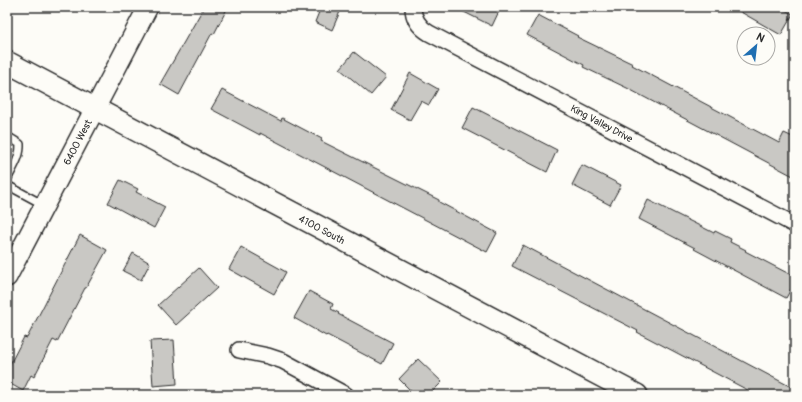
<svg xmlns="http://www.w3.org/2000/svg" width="802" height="402" font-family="Pangolin,sans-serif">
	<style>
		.building { fill: #c9c8c4; stroke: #2b2b2b }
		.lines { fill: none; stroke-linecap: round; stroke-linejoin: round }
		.service-casing { stroke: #2b2b2b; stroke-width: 10 }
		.minor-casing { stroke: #2b2b2b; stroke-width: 18 }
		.tertiary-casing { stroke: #2b2b2b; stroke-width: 22 }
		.secondary-casing { stroke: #2b2b2b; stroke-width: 24 }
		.service { stroke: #fdfcf7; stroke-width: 7 }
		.minor { stroke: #fdfcf7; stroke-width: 15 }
		.tertiary { stroke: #fdfcf7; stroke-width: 19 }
		.secondary { stroke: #fdfcf7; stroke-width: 21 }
		.labels { text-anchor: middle; stroke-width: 3; stroke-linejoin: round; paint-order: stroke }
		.street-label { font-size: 10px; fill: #2b2b2b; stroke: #fdfcf7 }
	</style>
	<rect width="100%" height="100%" fill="#fdfcf7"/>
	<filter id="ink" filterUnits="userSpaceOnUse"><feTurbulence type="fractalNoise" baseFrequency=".025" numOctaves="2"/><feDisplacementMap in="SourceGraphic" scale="8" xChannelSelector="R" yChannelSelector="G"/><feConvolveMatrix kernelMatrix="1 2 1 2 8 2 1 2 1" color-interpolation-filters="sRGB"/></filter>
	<g filter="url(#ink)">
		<g class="building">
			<path d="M204 7H228L214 34 212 33 179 95 160 84Z"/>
			<path d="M321 7H342L332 30 315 22Z"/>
			<path d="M454 7H501L492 26Z"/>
			<path d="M732 7H779L793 14 781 35Z"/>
			<path d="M538 15 578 36 577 37 633 64 632 65 779 143 784 133 795 138V177L627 88 583 67 584 65 527 35Z"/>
			<path d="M354 52 386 77 371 95 340 69Z"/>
			<path d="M410 73 438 89 429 105 421 101 410 120 391 110Z"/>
			<path d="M222 90 281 121 282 118 322 139 321 141 439 200V202L497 233 487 252 260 133V135L211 109Z"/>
			<path d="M473 107 557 150 547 172 462 128Z"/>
			<path d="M582 165 621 185 610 205 572 185Z"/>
			<path d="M120 180 138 189 136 192 165 207 154 228 108 203Z"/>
			<path d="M648 200 714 233 715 231 731 239 730 242 746 250 745 251 795 277V282L786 298 694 249 695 248 639 219Z"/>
			<path d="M80 235 107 250 86 288H85L57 342 53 340 34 377 31 375 23 391 7 382V370L24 337 27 338Z"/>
			<path d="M523 245 795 389V395H757L637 332 638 331 512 266Z"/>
			<path d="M241 247 286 272 274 294 229 269Z"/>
			<path d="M133 253 150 263 141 280 123 271Z"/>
			<path d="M199 268 217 288 176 325 158 305Z"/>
			<path d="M309 291 333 304 331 309 339 313 338 314 393 343 382 364 327 335 326 336 294 318Z"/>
			<path d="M174 340 177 384 153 386 150 341Z"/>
			<path d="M418 359 442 382 429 395H415L399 379Z"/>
		</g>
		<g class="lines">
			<g class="service-casing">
				<g id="service">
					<path d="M7 136 20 144C21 157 12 169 7 180"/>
					<path d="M7 185 44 205"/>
				</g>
			</g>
			<g class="minor-casing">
				<g id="minor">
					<path d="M413 7C413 19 419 27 429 33L795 225"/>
					<path d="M239 350 268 356 283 361 346 395"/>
				</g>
			</g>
			<g class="tertiary-casing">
				<path id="tertiary" d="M7 277 148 7"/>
			</g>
			<g class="secondary-casing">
				<path id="secondary" d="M7 62 637 395"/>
			</g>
			<use href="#service" class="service"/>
			<use href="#minor" class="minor"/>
			<use href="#tertiary" class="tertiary"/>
			<use href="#secondary" class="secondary"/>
		</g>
	</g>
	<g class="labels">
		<g class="street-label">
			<text transform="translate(602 123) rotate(28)" y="4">King Valley Drive</text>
			<text transform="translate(77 142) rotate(-62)" y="4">6400 West</text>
			<text transform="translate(322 229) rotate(28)" y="4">4100 South</text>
		</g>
	</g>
	<rect width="802" height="402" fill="none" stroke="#fdfcf7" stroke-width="24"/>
	<rect x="12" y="12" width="778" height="378" fill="none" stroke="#2b2b2b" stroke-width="1.5" filter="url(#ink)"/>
	<g transform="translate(756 46) rotate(28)"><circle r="19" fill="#fdfcf7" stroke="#a9a8a5"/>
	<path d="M0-3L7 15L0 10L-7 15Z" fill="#1f6fb2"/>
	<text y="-6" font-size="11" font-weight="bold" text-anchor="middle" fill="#2b2b2b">N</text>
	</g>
</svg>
